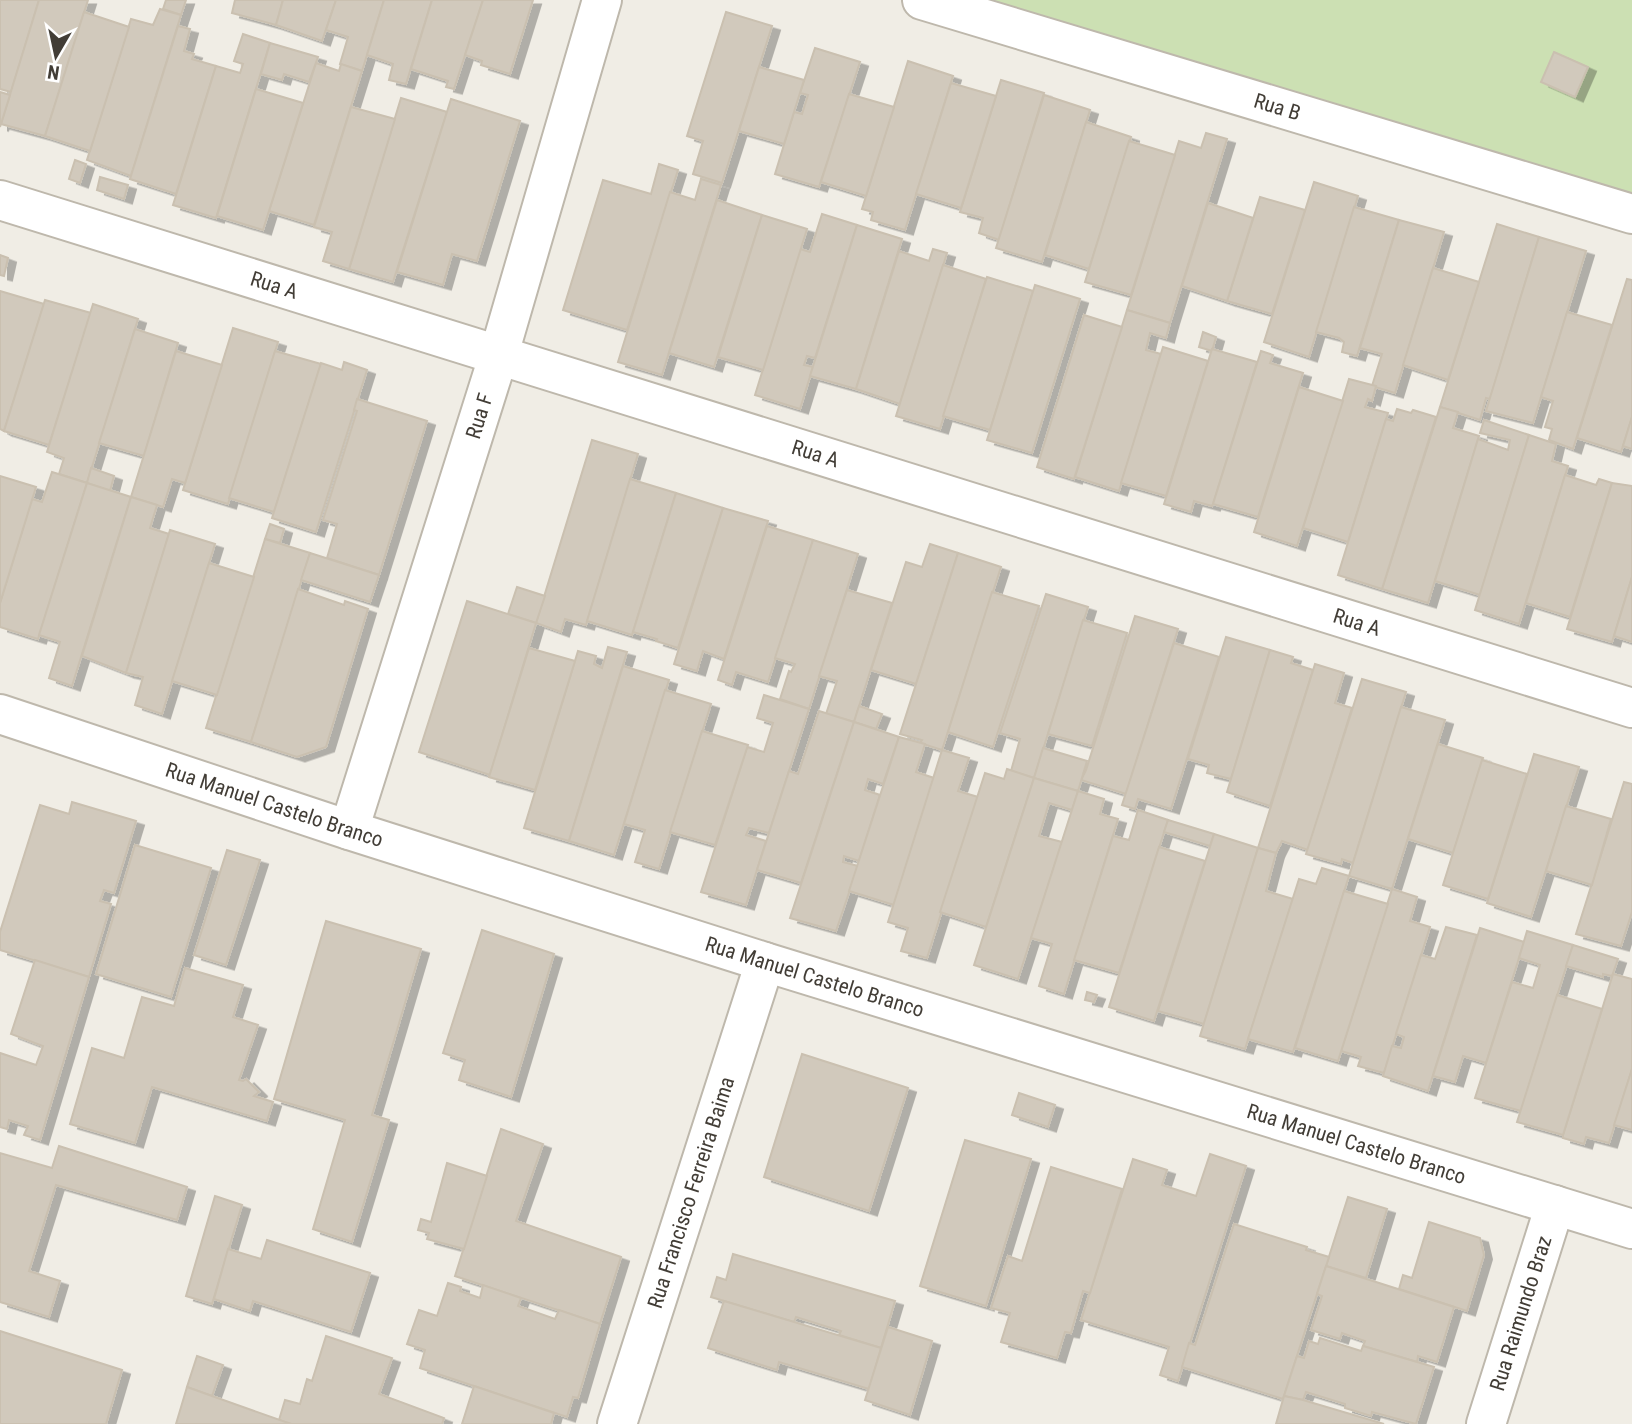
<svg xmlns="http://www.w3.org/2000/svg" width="1632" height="1424" font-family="'Roboto Condensed',sans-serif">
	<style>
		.park { fill: #cce0b3 }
		.building { fill: #d1c9bc; stroke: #cac0b0; stroke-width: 2; filter: url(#shadow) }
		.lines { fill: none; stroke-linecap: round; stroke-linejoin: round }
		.minor-casing { stroke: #beb8ac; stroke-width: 42 }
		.minor { stroke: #fff; stroke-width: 38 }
		.labels { text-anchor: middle; stroke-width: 5; stroke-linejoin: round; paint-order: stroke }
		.street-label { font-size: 21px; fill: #423d36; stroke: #fff }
	</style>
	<defs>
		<filter id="shadow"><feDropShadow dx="8" dy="4.5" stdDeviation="0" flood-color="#0004"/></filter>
	</defs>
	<rect width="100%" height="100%" fill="#f0ede5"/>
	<path class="park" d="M963 0H1632V206Z"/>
	<g class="building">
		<path d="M0 0H39L11 92 0 89Z"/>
		<path d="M39 0H88L45 136 1 124Z"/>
		<path d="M166 0H186L181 15 163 9Z"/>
		<path d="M235 0H283L276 25 232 13Z"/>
		<path d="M283 0H336L322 41 276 25Z"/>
		<path d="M336 0H384L362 71 340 64 348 37 326 30Z"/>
		<path d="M384 0H432L406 84 389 80 393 64 367 55Z"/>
		<path d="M432 0H483L454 89 446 87 448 81 411 69Z"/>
		<path d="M483 0H533L510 74 481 65 482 61 465 55Z"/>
		<path d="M160 9 181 15 131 176 87 160 131 19 153 25Z"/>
		<path d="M84 12 129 27 90 151 45 136Z"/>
		<path d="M726 12 772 26 722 183 693 174 703 141 687 136Z"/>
		<path d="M178 26 190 29 184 51 194 54 192 59 216 66 176 194 130 179Z"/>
		<path d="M243 34 270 43 216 218 173 205 216 66 240 73 243 64 234 61Z"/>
		<path d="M270 43 318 57 309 82 284 74 282 80 261 74Z"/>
		<path d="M815 48 860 62 819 187 775 174 794 112 802 114 808 95 800 93Z"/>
		<path d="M1554 52 1588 67 1575 97 1541 82Z"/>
		<path d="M908 61 953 76 905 230 871 220 873 212 862 209Z"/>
		<path d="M316 63 339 71 341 64 362 71 314 225 269 211Z"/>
		<path d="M759 67 804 80 784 144 739 131Z"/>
		<path d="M1001 80 1044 93 999 240 979 233 983 218 960 212Z"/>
		<path d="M951 83 996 96 961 208 916 194Z"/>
		<path d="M256 89 303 103 263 230 217 216Z"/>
		<path d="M0 92 10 95 0 127Z"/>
		<path d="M849 94 894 107 866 196 821 182Z"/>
		<path d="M1044 95 1090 110 1042 262 996 248Z"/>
		<path d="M401 98 447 112 393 282 349 269Z"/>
		<path d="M451 99 520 121 477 261 452 254 443 285 397 272Z"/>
		<path d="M351 107 395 119 349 269 323 261 332 232 314 227Z"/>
		<path d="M1086 122 1131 137 1089 269 1045 255Z"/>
		<path d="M1206 133 1227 139 1170 323 1127 310 1179 141 1201 148Z"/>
		<path d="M1129 141 1175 155 1131 295 1085 282Z"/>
		<path d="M75 160 86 164 80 183 69 179Z"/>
		<path d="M659 164 678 170 627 330 563 310 603 180 651 194Z"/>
		<path d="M100 177 128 185 124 199 97 190Z"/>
		<path d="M701 179 721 185 662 375 618 362 670 192 695 200Z"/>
		<path d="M1314 182 1358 196 1309 357 1264 342Z"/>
		<path d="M1260 197 1305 210 1272 314 1227 301Z"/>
		<path d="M717 200 762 215 714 367 669 353Z"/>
		<path d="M1208 203 1253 218 1227 301 1182 286Z"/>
		<path d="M1354 207 1399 220 1357 356 1342 352 1344 342 1339 338 1316 332Z"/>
		<path d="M822 214 857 225 815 358 807 356 804 365 813 367 800 409 755 395 800 249 810 252Z"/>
		<path d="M762 215 807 229 763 370 718 357Z"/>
		<path d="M1399 220 1444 232 1395 393 1372 386 1382 354 1360 348Z"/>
		<path d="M1497 224 1539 237 1490 399 1486 398 1480 420 1440 407Z"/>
		<path d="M857 225 902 239 856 389 810 376Z"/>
		<path d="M1539 237 1586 251 1533 423 1486 411Z"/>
		<path d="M933 249 947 253 900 404 856 389 899 251 929 261Z"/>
		<path d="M0 255 8 258 4 276 0 275Z"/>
		<path d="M943 265 986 279 940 429 896 416Z"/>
		<path d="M1433 268 1479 282 1448 380 1403 365Z"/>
		<path d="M987 277 1033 291 990 430 943 416Z"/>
		<path d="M1627 279 1632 280V417L1621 452 1577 438Z"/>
		<path d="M1035 285 1080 299 1032 453 987 440Z"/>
		<path d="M0 291 44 304 4 431 0 429Z"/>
		<path d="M45 300 91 313 49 445 4 431Z"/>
		<path d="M93 304 138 319 87 483 59 474 64 458 47 452Z"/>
		<path d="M1127 310 1170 323 1166 338 1150 333 1146 350 1161 354 1119 491 1075 477Z"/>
		<path d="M1567 312 1612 325 1573 449 1549 440 1552 429 1545 427 1553 401 1541 397Z"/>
		<path d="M1084 315 1122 327 1074 479 1037 467Z"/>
		<path d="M233 328 278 342 228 504 183 490Z"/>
		<path d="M135 329 178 343 144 456 99 443Z"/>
		<path d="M1203 332 1216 337 1212 351 1199 347Z"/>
		<path d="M1163 347 1208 361 1166 496 1121 483Z"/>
		<path d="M1212 349 1257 362 1213 504 1212 506 1194 501 1191 512 1164 504Z"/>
		<path d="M176 351 222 365 185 483 172 479 163 507 131 497Z"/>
		<path d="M275 351 321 364 274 512 229 498Z"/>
		<path d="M1261 351 1273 355 1270 363 1303 373 1258 517 1213 504Z"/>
		<path d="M344 362 367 370 316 532 272 518 321 363 342 370Z"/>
		<path d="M1349 379 1376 386 1372 401 1368 399 1365 407 1388 413 1348 542 1303 528Z"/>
		<path d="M1299 387 1343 401 1297 546 1254 532Z"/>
		<path d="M357 399 427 421 379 575 327 558 337 524 323 520 357 411 354 410Z"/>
		<path d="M1440 407 1458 412 1453 428 1479 436 1428 603 1382 589Z"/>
		<path d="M1397 409 1411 413 1413 410 1436 417 1382 589 1338 575 1386 419 1393 421Z"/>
		<path d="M1632 417V449L1623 446Z"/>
		<path d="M1484 420 1529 435 1480 595 1435 581 1478 439 1508 450 1510 440 1480 433Z"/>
		<path d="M1529 435 1556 444 1552 461 1568 466 1519 624 1475 610Z"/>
		<path d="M592 440 638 454 586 625 565 619 561 632 536 623Z"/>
		<path d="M91 468 114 476 110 491 87 483Z"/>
		<path d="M52 472 87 483 38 639 0 627V603L32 499 42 502Z"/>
		<path d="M1565 475 1596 485 1599 479 1612 483 1570 617 1526 603Z"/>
		<path d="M0 476 36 487 0 603Z"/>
		<path d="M630 479 676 493 632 635 587 621Z"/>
		<path d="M87 483 131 497 72 686 49 678 60 642 39 635Z"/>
		<path d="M1612 483 1632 486V577L1612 642 1567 629Z"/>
		<path d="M676 493 723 508 678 648 656 641 657 639 633 632Z"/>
		<path d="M131 497 157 505 150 528 169 534 126 673 82 656Z"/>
		<path d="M723 508 768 521 724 659 703 651 697 671 674 664Z"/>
		<path d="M270 524 284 529 280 543 265 539Z"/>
		<path d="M767 526 813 540 768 682 736 672 732 685 718 680Z"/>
		<path d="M170 530 215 544 162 714 135 705 143 677 126 673Z"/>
		<path d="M265 539 310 553 251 742 206 728Z"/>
		<path d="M813 540 858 554 809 709 780 699 789 671 791 672 795 664 775 658Z"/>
		<path d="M930 544 958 553 916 684 871 670 906 562 922 567Z"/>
		<path d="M310 553 379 575 370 602 301 580Z"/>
		<path d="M958 553 1001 567 942 750 920 743 922 740 900 734Z"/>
		<path d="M209 563 254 577 217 695 172 681Z"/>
		<path d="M1632 577V642L1614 636Z"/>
		<path d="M517 587 545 596 536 623 508 614Z"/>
		<path d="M298 589 344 605 345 601 368 609 326 747 297 757 251 742Z"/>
		<path d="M847 590 892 603 854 722 826 714 837 681 819 676Z"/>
		<path d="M992 592 1039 606 993 747 948 732Z"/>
		<path d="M1046 594 1088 607 1034 778 1011 771 1020 739 1000 733Z"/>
		<path d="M467 601 536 623 490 775 419 752Z"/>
		<path d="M1135 616 1178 629 1126 794 1081 780 1086 770Z"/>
		<path d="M1083 620 1127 633 1092 746 1048 734Z"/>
		<path d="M1226 637 1270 650 1231 779 1207 773 1209 765 1188 759Z"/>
		<path d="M1174 643 1219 657 1171 809 1138 799 1135 809 1122 805Z"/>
		<path d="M608 647 627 652 569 841 524 828 578 651 596 656 594 664 602 668Z"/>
		<path d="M529 648 575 661 535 790 489 777Z"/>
		<path d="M1270 650 1293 657 1291 663 1313 670 1270 806 1227 792Z"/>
		<path d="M1315 664 1344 673 1335 703 1352 708 1308 850 1282 841 1276 853 1258 848Z"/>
		<path d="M623 666 669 680 614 855 569 841Z"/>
		<path d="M1362 679 1406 692 1353 863 1342 859 1341 864 1306 854Z"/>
		<path d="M665 690 711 704 659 869 635 862 645 830 624 824Z"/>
		<path d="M764 695 809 709 769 833 749 828 746 835 766 841 746 905 701 892 747 747 764 752 773 723 757 718Z"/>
		<path d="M859 706 882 714 876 729 854 722Z"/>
		<path d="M1401 707 1445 720 1392 889 1349 876Z"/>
		<path d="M819 711 854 722 801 883 757 870 789 771 798 774Z"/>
		<path d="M854 722 899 737 883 784 868 779 865 790 880 795 859 861 844 856 843 862 858 866 836 931 790 918Z"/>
		<path d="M702 731 748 745 715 845 670 832Z"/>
		<path d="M899 737 925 744 916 772 934 778 894 905 849 891Z"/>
		<path d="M1438 744 1483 758 1453 853 1408 839Z"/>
		<path d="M1043 748 1087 761 1078 791 1034 778Z"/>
		<path d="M942 750 969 758 958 791 978 797 927 958 901 951 908 928 888 922Z"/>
		<path d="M1534 754 1579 767 1531 917 1487 903Z"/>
		<path d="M1482 760 1527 774 1488 899 1443 885Z"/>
		<path d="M1007 769 1034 778 986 927 940 912 985 773 1004 779Z"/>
		<path d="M1034 778 1078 791 1072 810 1049 803 1039 836 1062 842 1018 979 974 965Z"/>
		<path d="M1624 782 1632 784V912L1621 946 1576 934Z"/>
		<path d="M1078 791 1104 799 1100 814 1118 819 1064 994 1039 986 1052 944 1031 938Z"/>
		<path d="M72 802 136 821 114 893 104 890 100 901 111 904 89 977 0 950V932L40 805 69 814Z"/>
		<path d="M1566 806 1611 819 1592 885 1546 871Z"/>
		<path d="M1138 810 1168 820 1119 973 1074 960 1113 836 1129 840Z"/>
		<path d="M1168 820 1214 834 1210 846 1164 832Z"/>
		<path d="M1214 834 1258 848 1204 1024 1158 1011Z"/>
		<path d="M135 845 211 868 171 997 96 974Z"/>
		<path d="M1159 847 1205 861 1154 1021 1109 1007Z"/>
		<path d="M1258 848 1276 853 1266 891 1293 899 1245 1049 1200 1036Z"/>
		<path d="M227 850 260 860 226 965 194 955Z"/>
		<path d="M1322 868 1349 876 1293 1052 1248 1039 1299 879 1316 884Z"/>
		<path d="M1392 889 1417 897 1410 921 1430 927 1384 1073 1358 1066 1361 1057 1341 1051Z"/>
		<path d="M1344 891 1388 904 1338 1061 1295 1048Z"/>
		<path d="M326 921 421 949 372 1115 389 1120 352 1242 313 1229 345 1120 274 1099Z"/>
		<path d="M1446 927 1477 935 1428 1091 1383 1076 1392 1046 1401 1048 1404 1037 1396 1034 1421 955 1435 959Z"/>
		<path d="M1480 928 1524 942 1486 1063 1463 1056 1455 1082 1433 1076Z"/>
		<path d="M482 930 554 954 511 1097 459 1080 465 1060 443 1053Z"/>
		<path d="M1527 931 1573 945 1521 1111 1475 1098 1512 982 1533 988 1540 965 1519 958Z"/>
		<path d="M1573 945 1618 959 1612 976 1603 974V977L1566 966Z"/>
		<path d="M35 960 89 977 40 1140 24 1135 28 1126 9 1120 7 1129 0 1127V1053L36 1065 43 1046 11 1034Z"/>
		<path d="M185 968 243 985 233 1017 258 1025 239 1080 243 1081 246 1079 259 1092 254 1096 273 1102 267 1121 152 1087 135 1143 70 1124 92 1048 124 1058 142 997 174 1006Z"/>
		<path d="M1613 974 1632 979V1069L1609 1143 1586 1137 1584 1144 1563 1138V1135Z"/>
		<path d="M1087 992 1097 995 1094 1002 1085 1000Z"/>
		<path d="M1557 995 1602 1009 1563 1135 1517 1122Z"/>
		<path d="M802 1054 908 1088 869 1211 764 1177Z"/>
		<path d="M1632 1069V1130L1614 1125Z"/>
		<path d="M1019 1093 1055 1105 1048 1127 1012 1115Z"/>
		<path d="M501 1129 543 1144 516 1221 621 1257 600 1324 455 1276Z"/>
		<path d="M965 1140 1031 1159 986 1306 920 1286Z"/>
		<path d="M59 1146 187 1187 177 1220 56 1185 29 1271 60 1281 49 1317 0 1302V1153L52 1168Z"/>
		<path d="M1210 1154 1246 1166 1178 1381 1160 1375 1169 1347 1081 1320 1133 1159 1167 1170 1162 1185 1196 1196Z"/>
		<path d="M447 1163 487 1176 464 1249 427 1239 429 1233 418 1230 421 1219 431 1222Z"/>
		<path d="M1051 1167 1122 1189 1090 1293 1083 1291 1071 1333 1065 1332 1057 1358 1001 1342 1010 1313 991 1308 1008 1256 1022 1261Z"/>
		<path d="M215 1196 242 1205 212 1304 186 1296Z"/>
		<path d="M1348 1197 1387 1209 1366 1278 1326 1266Z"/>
		<path d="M1429 1222 1480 1238 1484 1255 1467 1311 1399 1289 1403 1275 1412 1278Z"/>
		<path d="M1234 1224 1307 1247 1306 1250 1329 1257 1283 1399 1182 1367 1189 1343 1195 1345Z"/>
		<path d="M267 1240 370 1273 351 1332 253 1301 250 1311 214 1299 228 1249 261 1259Z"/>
		<path d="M733 1254 895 1301 881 1348 839 1335 841 1331 796 1317 794 1322 711 1297 717 1277 726 1280Z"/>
		<path d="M1326 1266 1454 1307 1437 1362 1418 1356 1417 1362 1363 1346 1365 1341 1342 1333 1340 1339 1311 1330 1322 1296 1317 1294Z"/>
		<path d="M448 1283 461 1287 460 1291 480 1298 483 1285 521 1298 518 1306 555 1319 559 1310 600 1324 578 1398 573 1397 567 1417 420 1368 425 1350 407 1344 419 1310 437 1316Z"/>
		<path d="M724 1301 881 1348 869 1389 779 1362 777 1370 708 1348Z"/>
		<path d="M888 1327 932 1341 910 1415 865 1400Z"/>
		<path d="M0 1331 122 1370 106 1424H0Z"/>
		<path d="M326 1336 392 1358 379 1394 444 1418 442 1424H291L279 1420 285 1400 300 1404 307 1379 312 1381Z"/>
		<path d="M1320 1338 1361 1351 1363 1346 1434 1367 1416 1424 1372 1412 1371 1416 1345 1408V1404L1306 1392 1303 1400 1284 1396 1297 1356 1304 1358 1309 1341 1318 1344Z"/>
		<path d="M197 1356 223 1365 212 1396 187 1387Z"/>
		<path d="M474 1386 554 1413 551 1424H462Z"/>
		<path d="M187 1387 212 1396 291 1424H176Z"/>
		<path d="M1284 1396 1303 1400 1384 1424H1276Z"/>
	</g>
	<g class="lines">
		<g class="minor-casing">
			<g id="minor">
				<path id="s1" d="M922 0 1632 214"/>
				<path id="s2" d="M0 200 1632 708"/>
				<path id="s3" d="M0 714 349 830 765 962 1632 1229"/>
				<path id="s4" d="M349 830 499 354 602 0"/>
				<path id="s5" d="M617 1424 765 962"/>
				<path id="s6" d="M1486 1424 1555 1205"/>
			</g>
		</g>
		<use href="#minor" class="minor"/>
	</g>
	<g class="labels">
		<g class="street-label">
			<text dy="7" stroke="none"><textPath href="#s1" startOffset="371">Rua B</textPath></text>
			<text dy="7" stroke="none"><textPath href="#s2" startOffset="287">Rua A</textPath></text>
			<text dy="7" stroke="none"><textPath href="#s4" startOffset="434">Rua F</textPath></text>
			<text dy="7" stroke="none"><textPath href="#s2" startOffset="854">Rua A</textPath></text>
			<text dy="7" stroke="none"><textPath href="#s2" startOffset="1421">Rua A</textPath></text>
			<text dy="7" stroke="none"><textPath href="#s3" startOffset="289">Rua Manuel Castelo Branco</textPath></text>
			<text dy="7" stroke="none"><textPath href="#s3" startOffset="856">Rua Manuel Castelo Branco</textPath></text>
			<text dy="7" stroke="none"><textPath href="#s3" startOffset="1423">Rua Manuel Castelo Branco</textPath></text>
			<text dy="7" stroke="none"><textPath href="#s5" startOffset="243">Rua Francisco Ferreira Baima</textPath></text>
			<text dy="7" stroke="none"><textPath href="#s6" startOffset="116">Rua Raimundo Braz</textPath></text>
		</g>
	</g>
	<g transform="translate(56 56) rotate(189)" stroke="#ffffff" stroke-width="5" paint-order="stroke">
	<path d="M0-5L12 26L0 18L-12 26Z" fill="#423d36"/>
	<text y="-10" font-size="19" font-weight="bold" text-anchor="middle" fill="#423d36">N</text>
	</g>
</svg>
